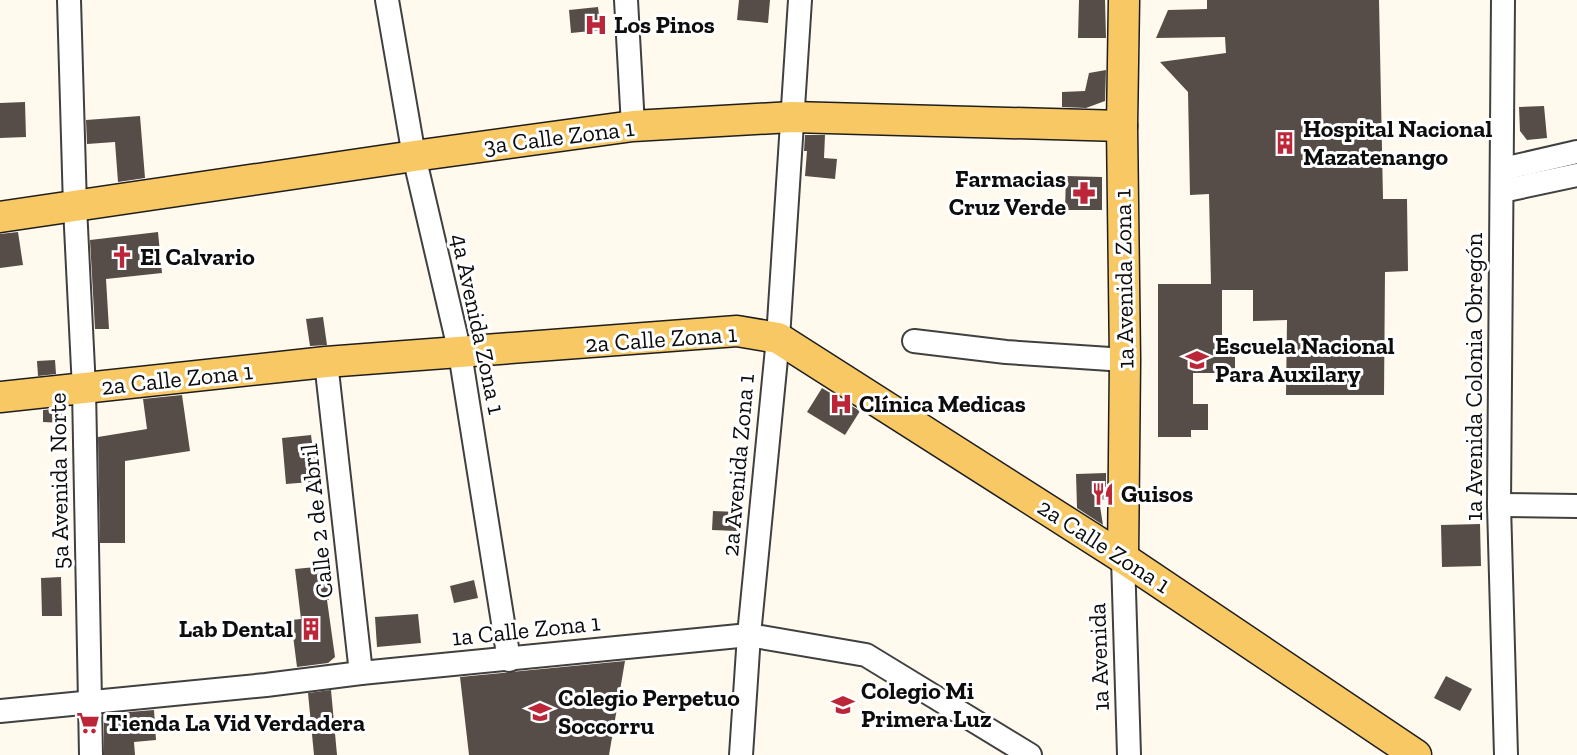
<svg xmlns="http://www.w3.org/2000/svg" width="1577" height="755" font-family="'Zilla Slab',serif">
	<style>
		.building { fill: #564d49 }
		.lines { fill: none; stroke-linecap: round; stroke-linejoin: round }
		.minor-casing { stroke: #404040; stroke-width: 26 }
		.major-casing { stroke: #1e1e1e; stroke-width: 33 }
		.minor { stroke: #fff; stroke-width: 22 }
		.major { stroke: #f8c864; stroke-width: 30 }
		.labels { text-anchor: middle; stroke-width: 6; stroke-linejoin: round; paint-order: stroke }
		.poi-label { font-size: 24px; font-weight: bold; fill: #0d0d0d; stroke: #fff; text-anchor: start }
		.street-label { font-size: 24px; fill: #0d0d0d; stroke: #fff }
	</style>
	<rect width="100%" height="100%" fill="#fffaed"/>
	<g class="building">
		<path d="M739 0H770L768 23 737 20Z"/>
		<path d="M1079 0H1105L1106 38H1078Z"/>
		<path d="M1207 0H1379L1383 199H1407L1408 271 1385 272 1384 395H1286L1287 320 1253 321V290H1222V346H1235V373H1193V404H1208V430H1191V437H1158V284H1211L1209 194 1190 195 1188 92 1160 62 1226 53 1225 37 1156 38 1168 10 1207 9Z"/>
		<path d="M598 7 601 30 571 33 569 10Z"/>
		<path d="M1106 70 1105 101 1086 108 1062 107V92L1085 91 1089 73Z"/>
		<path d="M25 102 26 137 0 138V103Z"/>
		<path d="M1544 106 1547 138 1527 140 1520 131 1519 107Z"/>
		<path d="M140 116 145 178 118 182 115 142 87 144 86 120Z"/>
		<path d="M805 135H825L824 158 837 159 835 179 805 176 807 151H804Z"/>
		<path d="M1066 176 1102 177V210H1065Z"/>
		<path d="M18 232 23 265 0 268V234Z"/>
		<path d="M158 232 162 273 106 279 109 329H95L90 240Z"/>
		<path d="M323 317 327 345 310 346 306 319Z"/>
		<path d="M55 360 56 374 38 376 37 361Z"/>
		<path d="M822 388 860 411 845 435 807 412Z"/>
		<path d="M182 395 190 451 125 461V543H100L98 437 147 429 143 399Z"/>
		<path d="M64 408 63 423 43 422V410Z"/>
		<path d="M311 435 313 450H320L323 481 286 484 282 438Z"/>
		<path d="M1106 473V499L1099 500 1103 525 1077 508 1076 474Z"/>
		<path d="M713 511 738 512 737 531 712 530Z"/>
		<path d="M1480 524 1481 566 1442 567 1441 525Z"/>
		<path d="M326 566 329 600H327L335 657 328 663 297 667 291 620 301 619 295 569Z"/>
		<path d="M61 577 62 616H42L41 578Z"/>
		<path d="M474 580 478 598 454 603 450 586Z"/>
		<path d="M418 614 421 643 377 647 375 617Z"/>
		<path d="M625 661 609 755H469L460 677Z"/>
		<path d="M1446 676 1472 689 1460 711 1434 698Z"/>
		<path d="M331 690 337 755H314L308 693Z"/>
		<path d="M154 710 156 740 134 742 135 755H104V714Z"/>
	</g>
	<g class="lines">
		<g class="minor-casing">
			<g id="minor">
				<path d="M69 0 75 207 84 389 91 755"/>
				<path d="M387 0 414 156 460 353 509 660"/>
				<path d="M626 0 633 126"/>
				<path d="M1503 0 1499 505 1506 755"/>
				<path d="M1503 169 1577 152"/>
				<path d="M1502 191 1577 175"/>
				<path d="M914 341 1006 352 1125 360"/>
				<path d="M326 362 361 673"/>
				<path d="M1499 505 1577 506"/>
				<path d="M1123 558 1129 755"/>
				<path d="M0 711 266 685 361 673 749 635 866 655 1030 755"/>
				<path d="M741 755 749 635 778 338 800 0"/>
			</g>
		</g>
		<g class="major-casing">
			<g id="major">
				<path d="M0 217 414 156 633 126 792 117 1122 126"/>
				<path d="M0 397 326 362 737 331 778 338 1123 558 1416 755"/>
				<path d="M1123 558 1125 360 1122 126 1124 0"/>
			</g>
		</g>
		<use href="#minor" class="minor"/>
		<use href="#major" class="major"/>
	</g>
	<defs>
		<g id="hospital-bare" transform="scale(1.8)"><path d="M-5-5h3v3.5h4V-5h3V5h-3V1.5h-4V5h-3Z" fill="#bc2639" stroke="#fff" stroke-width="2.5" paint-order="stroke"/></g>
		<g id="building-bare" transform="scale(1.8)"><path d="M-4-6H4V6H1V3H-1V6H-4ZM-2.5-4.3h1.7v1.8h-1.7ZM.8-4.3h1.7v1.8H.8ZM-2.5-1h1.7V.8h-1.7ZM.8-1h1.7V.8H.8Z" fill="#bc2639" stroke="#fff" stroke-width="2.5" paint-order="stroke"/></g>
		<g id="pharmacy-bare" transform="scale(1.8)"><path d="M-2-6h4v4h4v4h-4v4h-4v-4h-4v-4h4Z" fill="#bc2639" stroke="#fff" stroke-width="2.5" paint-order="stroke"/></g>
		<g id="church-bare" transform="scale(1.8)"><path d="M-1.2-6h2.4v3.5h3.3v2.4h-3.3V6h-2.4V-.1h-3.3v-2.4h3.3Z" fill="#bc2639" stroke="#fff" stroke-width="2.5" paint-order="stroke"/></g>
		<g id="school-bare" transform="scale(1.8)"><path d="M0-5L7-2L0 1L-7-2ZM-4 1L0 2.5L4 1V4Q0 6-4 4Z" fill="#bc2639" stroke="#fff" stroke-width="2.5" paint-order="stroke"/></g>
		<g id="restaurant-bare" transform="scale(1.8)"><path d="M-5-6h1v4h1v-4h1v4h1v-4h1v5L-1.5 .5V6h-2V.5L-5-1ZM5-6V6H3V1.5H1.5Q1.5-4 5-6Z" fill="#bc2639" stroke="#fff" stroke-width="2.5" paint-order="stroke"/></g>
		<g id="university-bare" transform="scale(1.8)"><path d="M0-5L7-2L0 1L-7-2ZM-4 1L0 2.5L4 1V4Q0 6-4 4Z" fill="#bc2639" stroke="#fff" stroke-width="2.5" paint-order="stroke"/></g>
		<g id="supermarket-bare" transform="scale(1.8)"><path d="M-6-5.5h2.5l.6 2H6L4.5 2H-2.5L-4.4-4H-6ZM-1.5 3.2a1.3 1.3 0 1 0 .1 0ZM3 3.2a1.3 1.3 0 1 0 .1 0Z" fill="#bc2639" stroke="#fff" stroke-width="2.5" paint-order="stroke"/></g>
	</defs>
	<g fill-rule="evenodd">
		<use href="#hospital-bare" x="596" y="25"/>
		<use href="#building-bare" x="1285" y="143"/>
		<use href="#pharmacy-bare" x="1084" y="193"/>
		<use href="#church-bare" x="122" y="257"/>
		<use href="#school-bare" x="1197" y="360"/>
		<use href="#hospital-bare" x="841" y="404"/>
		<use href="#restaurant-bare" x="1103" y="494"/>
		<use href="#building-bare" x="311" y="629"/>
		<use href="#university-bare" x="843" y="705"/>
		<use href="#school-bare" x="540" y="712"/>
		<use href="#supermarket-bare" x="88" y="723"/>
	</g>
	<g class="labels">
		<g class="poi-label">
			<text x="614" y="33">Los Pinos</text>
			<text x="1303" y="137">Hospital Nacional<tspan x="1303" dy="28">Mazatenango</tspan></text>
			<text x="1066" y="187" text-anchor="end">Farmacias<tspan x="1066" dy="28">Cruz Verde</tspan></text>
			<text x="140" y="265">El Calvario</text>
			<text x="1215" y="354">Escuela Nacional<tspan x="1215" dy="28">Para Auxilary</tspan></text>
			<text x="859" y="412">Clínica Medicas</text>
			<text x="1121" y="502">Guisos</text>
			<text x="293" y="637" text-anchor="end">Lab Dental</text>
			<text x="861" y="699">Colegio Mi<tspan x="861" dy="28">Primera Luz</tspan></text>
			<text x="558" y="706">Colegio Perpetuo<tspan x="558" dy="28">Soccorru</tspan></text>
			<text x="106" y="731">Tienda La Vid Verdadera</text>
		</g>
		<g class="street-label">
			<text transform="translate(559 137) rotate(-7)" y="8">3a Calle Zona 1</text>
			<text transform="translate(1124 279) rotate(-91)" y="8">1a Avenida Zona 1</text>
			<text transform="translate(478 324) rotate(78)" y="8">4a Avenida Zona 1</text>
			<text transform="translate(661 339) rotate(-4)" y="8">2a Calle Zona 1</text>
			<text transform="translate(1474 377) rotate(-90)" y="8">1a Avenida Colonia Obregón</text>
			<text transform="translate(177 379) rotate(-6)" y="8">2a Calle Zona 1</text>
			<text transform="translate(738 465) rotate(-85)" y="8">2a Avenida Zona 1</text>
			<text transform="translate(59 481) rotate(-91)" y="8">5a Avenida Norte</text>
			<text transform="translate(317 521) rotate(-96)" y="8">Calle 2 de Abril</text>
			<text transform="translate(1104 546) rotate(33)" y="8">2a Calle Zona 1</text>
			<text transform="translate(526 630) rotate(-6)" y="8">1a Calle Zona 1</text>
			<text transform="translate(1099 657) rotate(-92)" y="8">1a Avenida</text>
		</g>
	</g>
</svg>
